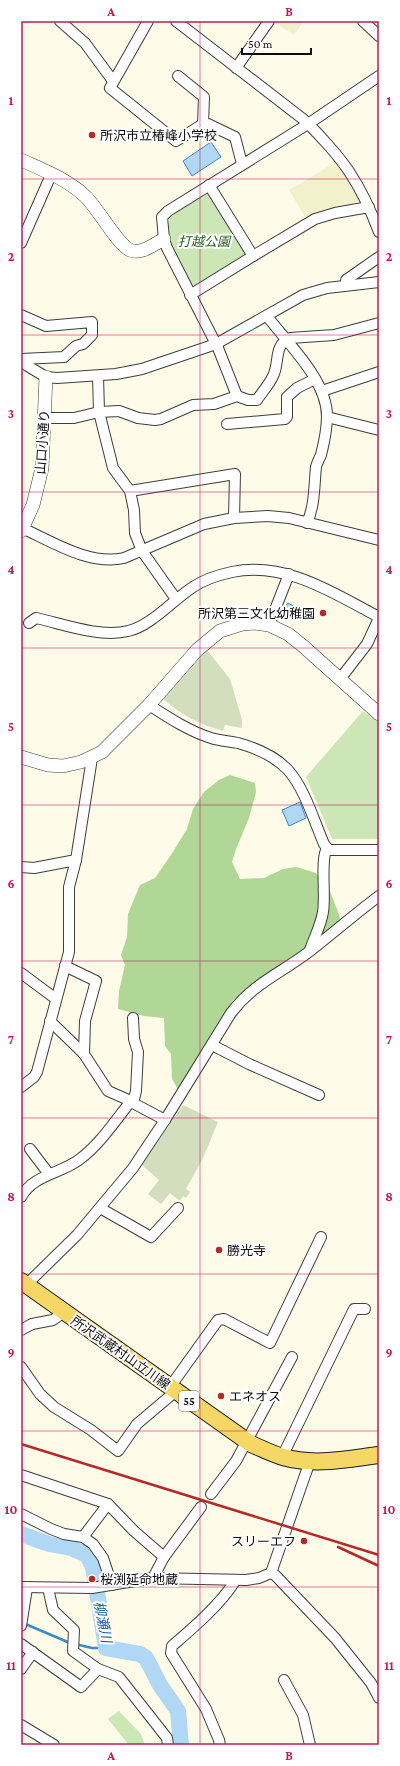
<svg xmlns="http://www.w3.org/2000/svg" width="400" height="1766" font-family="'Crimson Pro','Noto Sans JP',serif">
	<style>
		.farmland { fill: #f3f1cb }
		.green { fill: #cde6b5 }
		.forest { fill: #b0d795 }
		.cemetery { fill: #d2debd }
		.water { fill: #b0d7f3; stroke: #3a89c8 }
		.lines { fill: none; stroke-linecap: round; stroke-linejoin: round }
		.stream { stroke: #3a89c8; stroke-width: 2.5 }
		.river { stroke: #b0d7f3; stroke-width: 16 }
		.minor-casing { stroke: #3e3e3e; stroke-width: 12 }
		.tertiary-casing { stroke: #3e3e3e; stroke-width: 14 }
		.primary-casing { stroke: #1c1c1c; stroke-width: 18 }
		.minor { stroke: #fff; stroke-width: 10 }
		.tertiary { stroke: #fff; stroke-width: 13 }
		.primary { stroke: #f4d764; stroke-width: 16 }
		.rail { stroke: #b52929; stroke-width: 2.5 }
		.grid { fill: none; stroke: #c2185b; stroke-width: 1; stroke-opacity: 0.55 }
		.poi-dot { fill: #b52929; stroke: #fff; stroke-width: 1.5 }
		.labels { text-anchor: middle; stroke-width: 4; stroke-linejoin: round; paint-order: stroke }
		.shield { fill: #fff; stroke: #545454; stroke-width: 1 }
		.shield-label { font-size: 12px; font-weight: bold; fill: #0b0b0b }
		.poi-label { font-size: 13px; fill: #0b0b0b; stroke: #fff; text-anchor: start }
		.park-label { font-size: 13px; font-style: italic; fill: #295f1e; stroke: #fff }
		.street-label { font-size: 13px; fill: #0b0b0b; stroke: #fff }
		.water-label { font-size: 14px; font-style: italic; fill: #1a5b97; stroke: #fff }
		.neatline { fill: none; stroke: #c2185b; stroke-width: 1.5 }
		.grid-label { font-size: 13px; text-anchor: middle; font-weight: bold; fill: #c2185b }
	</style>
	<rect width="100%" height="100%" fill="#fefbe9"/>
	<g class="farmland">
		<path d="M273 21H304L294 35Z"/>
		<path d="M336 162 344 170 361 202 359 205 307 220 289 190Z"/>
	</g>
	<g class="green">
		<path d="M208 194 212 195 246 253 196 285H193C186 272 160 231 171 217 177 210 199 199 208 194Z"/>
		<path d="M363 711 379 723V839H332L306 777Z"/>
		<path d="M119 1711 141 1734 145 1745H129L108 1719Z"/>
	</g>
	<path class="forest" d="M230 775 255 783 256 792 249 818 236 849 232 862 240 879 264 878 283 869 296 867 316 873 329 889 340 917 337 930 233 1000 200 1055 181 1095 172 1079 171 1054 165 1046 164 1018 144 1016 118 1009 119 991 125 965 121 955 127 937 128 914 140 885 155 878 171 855 187 829 193 809 204 792 219 780Z"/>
	<g class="cemetery">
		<path d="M207 650 230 679 242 720V728L225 725 223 731C199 724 183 716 163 699Z"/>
		<path d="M183 1105 218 1122 203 1158 186 1189 190 1192 186 1198 183 1196 180 1201 170 1193 161 1204 148 1194 159 1180 142 1165Z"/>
	</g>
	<g class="water">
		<path d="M211 142 221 157 192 176 183 161Z"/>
		<path d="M288 603 297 608 294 613 285 607Z"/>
		<path d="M300 802 306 818 289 826 282 810Z"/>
	</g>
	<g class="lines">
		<g class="stream">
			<path d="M23 1623 70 1643"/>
			<path d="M75 1644 92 1648H106"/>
		</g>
		<path class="river" d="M21 1534 49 1544 71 1548 87 1555 93 1567 106 1648 140 1654 146 1658 160 1685 178 1711 181 1745"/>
		<g class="minor-casing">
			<g id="minor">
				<path d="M60 21 85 43 113 81"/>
				<path d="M148 21 110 88 176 141 203 124H208L235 137 242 164"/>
				<path d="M176 21 303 119C317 132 340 157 350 173 362 191 371 211 379 232"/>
				<path d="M363 21 379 36"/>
				<path d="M236 68 269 21"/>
				<path d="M178 76 204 97 203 124"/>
				<path d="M21 243 51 175"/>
				<path d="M253 256 315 219 335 213 369 207"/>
				<path d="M346 285V280L379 257"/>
				<path d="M190 295 253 256 209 185"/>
				<path d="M21 315 46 326 92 322V335L83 344 76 346 64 357 21 359"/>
				<path d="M267 316C288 344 327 380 327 416 327 429 324 443 321 455 319 459 317 463 316 467 314 486 315 505 307 523"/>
				<path d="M21 362 46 377 57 378 116 374 142 369 216 344 303 295 327 288 379 282"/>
				<path d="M98 376 99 412 113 468 130 491 134 510 135 533 142 551 176 599"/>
				<path d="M322 391 379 372"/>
				<path d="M237 396 218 348 167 248 164 239 162 217 168 211 308 124 379 76"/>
				<path d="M327 417 379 430"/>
				<path d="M45 418H74L99 412 119 411 138 418 155 420 161 419 193 405 214 404 237 396 248 400H257C262 392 269 385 273 376 280 363 273 345 290 338L334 335 379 323"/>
				<path d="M227 424 285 419 287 417V397L297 388 315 379"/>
				<path d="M130 491 235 474 234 518"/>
				<path d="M22 528C53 542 90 566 124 558L204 524 234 518 268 516 289 518 379 540"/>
				<path d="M29 623 36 618C63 624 100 638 128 631 151 626 173 600 193 587 205 579 218 575 232 572 286 561 333 593 379 617"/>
				<path d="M269 625 289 574"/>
				<path d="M340 679 367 644 379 618"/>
				<path d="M149 705C169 718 189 731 211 738 220 741 229 741 238 743 256 748 275 756 288 770 305 789 314 821 324 844L329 850H379"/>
				<path d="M21 867 34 868 76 860 92 758"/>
				<path d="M310 950C314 938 321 925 323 912 326 896 320 859 327 848"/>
				<path d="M65 966 96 981 85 1021 84 1054 108 1091 131 1101"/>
				<path d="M21 973 56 999"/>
				<path d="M50 1021 84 1054"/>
				<path d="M212 1045 249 1064 319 1095"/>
				<path d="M21 1087 34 1077 37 1072 69 952V887L76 860"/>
				<path d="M133 1103 165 1120"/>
				<path d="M30 1149 49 1174"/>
				<path d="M21 1197C34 1174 61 1174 80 1159 100 1144 115 1121 131 1101L133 1103 136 1091 138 1052 134 1039 133 1018"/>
				<path d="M100 1208 151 1237 178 1208"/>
				<path d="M26 1285 77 1235 133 1168 165 1120 231 1013C255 982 280 974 310 951 333 933 355 914 379 896"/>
				<path d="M21 1330 32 1324 53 1320 64 1312"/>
				<path d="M21 1367 40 1394 54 1407 91 1430 118 1451 137 1424 176 1391"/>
				<path d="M170 1387 218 1320 224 1319 270 1343 321 1237"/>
				<path d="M282 1457 354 1309H365"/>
				<path d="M21 1475 108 1504 134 1531 164 1557"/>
				<path d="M211 1494 236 1461 292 1357"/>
				<path d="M21 1514 51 1529 64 1534 83 1537 93 1544 103 1558 112 1585"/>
				<path d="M83 1537 108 1504"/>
				<path d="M271 1573 275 1575 335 1638 371 1683 379 1698"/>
				<path d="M153 1578 164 1557 201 1507"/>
				<path d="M21 1587 92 1588 153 1578 246 1580 259 1578 271 1573 310 1461"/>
				<path d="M48 1588 53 1610 74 1630 73 1651 98 1669 119 1677 167 1738 168 1745"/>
				<path d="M21 1626 27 1588"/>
				<path d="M21 1644 81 1687 98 1669"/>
				<path d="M21 1669 33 1652"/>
				<path d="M284 1680 303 1715 310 1745"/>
				<path d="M21 1725 54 1745"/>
				<path d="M220 1745 219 1740 206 1709 171 1653 172 1646C193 1628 220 1605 235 1581"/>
			</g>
		</g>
		<g class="tertiary-casing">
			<g id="tertiary">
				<path d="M21 160C43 170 67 179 85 196 97 207 118 245 130 250 141 255 154 244 164 239"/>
				<path d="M21 531 33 505 42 468 46 377"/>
				<path d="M21 757 48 765 63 766 81 762 102 752 149 705 197 650 220 631 242 624 255 623 269 625 288 634 303 646 379 714"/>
			</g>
		</g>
		<g class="primary-casing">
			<path id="primary" d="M21 1281 251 1444C261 1448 272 1454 283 1457 314 1466 347 1459 379 1455"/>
		</g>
		<use href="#minor" class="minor"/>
		<use href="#tertiary" class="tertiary"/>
		<use href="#primary" class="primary"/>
		<g class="rail">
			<path d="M21 1444 379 1555"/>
			<path d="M338 1547 379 1566"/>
		</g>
	</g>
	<path class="grid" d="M200 21V1745M21 179H379M21 335H379M21 492H379M21 648H379M21 805H379M21 961H379M21 1118H379M21 1274H379M21 1431H379M21 1587H379"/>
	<g class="poi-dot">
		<circle cx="92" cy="135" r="4"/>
		<circle cx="323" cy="613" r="4"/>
		<circle cx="219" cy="1250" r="4"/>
		<circle cx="221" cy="1396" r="4"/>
		<circle cx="304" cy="1541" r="4"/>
		<circle cx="92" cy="1579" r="4"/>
	</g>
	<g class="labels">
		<rect class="shield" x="179" y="1391" width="20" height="20" rx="3"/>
		<g class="shield-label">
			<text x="189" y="1405">55</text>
		</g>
		<g class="poi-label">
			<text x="100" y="140">所沢市立椿峰小学校</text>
			<text x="315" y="618" text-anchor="end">所沢第三文化幼稚園</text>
			<text x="227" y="1255">勝光寺</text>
			<text x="229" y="1401">エネオス</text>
			<text x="296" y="1546" text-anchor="end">スリーエフ</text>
			<text x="100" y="1584">桜渕延命地蔵</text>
		</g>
		<g class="park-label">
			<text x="204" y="246">打越公園</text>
		</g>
		<g class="street-label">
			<text transform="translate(42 442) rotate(-86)" y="5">山口小通り</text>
			<text transform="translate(121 1352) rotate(35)" y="5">所沢武蔵村山立川線</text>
		</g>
		<g class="water-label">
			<text transform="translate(103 1622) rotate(79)" y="5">柳瀬川</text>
		</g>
	</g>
	<rect width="400" height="1766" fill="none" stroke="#ffffff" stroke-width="44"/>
	<path d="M242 48v6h69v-6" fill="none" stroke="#0b0b0b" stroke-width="2"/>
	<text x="248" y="48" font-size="12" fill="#0b0b0b" stroke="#ffffff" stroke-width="3" paint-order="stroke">50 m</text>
	<rect x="22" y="22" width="356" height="1722" class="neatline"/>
	<g class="grid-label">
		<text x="111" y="16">A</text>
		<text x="289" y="16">B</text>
		<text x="11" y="105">1</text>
		<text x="389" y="105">1</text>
		<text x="11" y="261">2</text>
		<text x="389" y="261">2</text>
		<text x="11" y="418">3</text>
		<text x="389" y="418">3</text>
		<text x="11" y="574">4</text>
		<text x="389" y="574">4</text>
		<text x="11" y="731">5</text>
		<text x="389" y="731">5</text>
		<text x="11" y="888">6</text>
		<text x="389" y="888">6</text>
		<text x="11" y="1044">7</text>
		<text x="389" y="1044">7</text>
		<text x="11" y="1201">8</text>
		<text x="389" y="1201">8</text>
		<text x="11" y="1357">9</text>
		<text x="389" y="1357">9</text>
		<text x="11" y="1514">10</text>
		<text x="389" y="1514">10</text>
		<text x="11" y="1670">11</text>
		<text x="389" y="1670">11</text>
		<text x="111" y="1760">A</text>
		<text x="289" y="1760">B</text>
	</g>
</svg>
